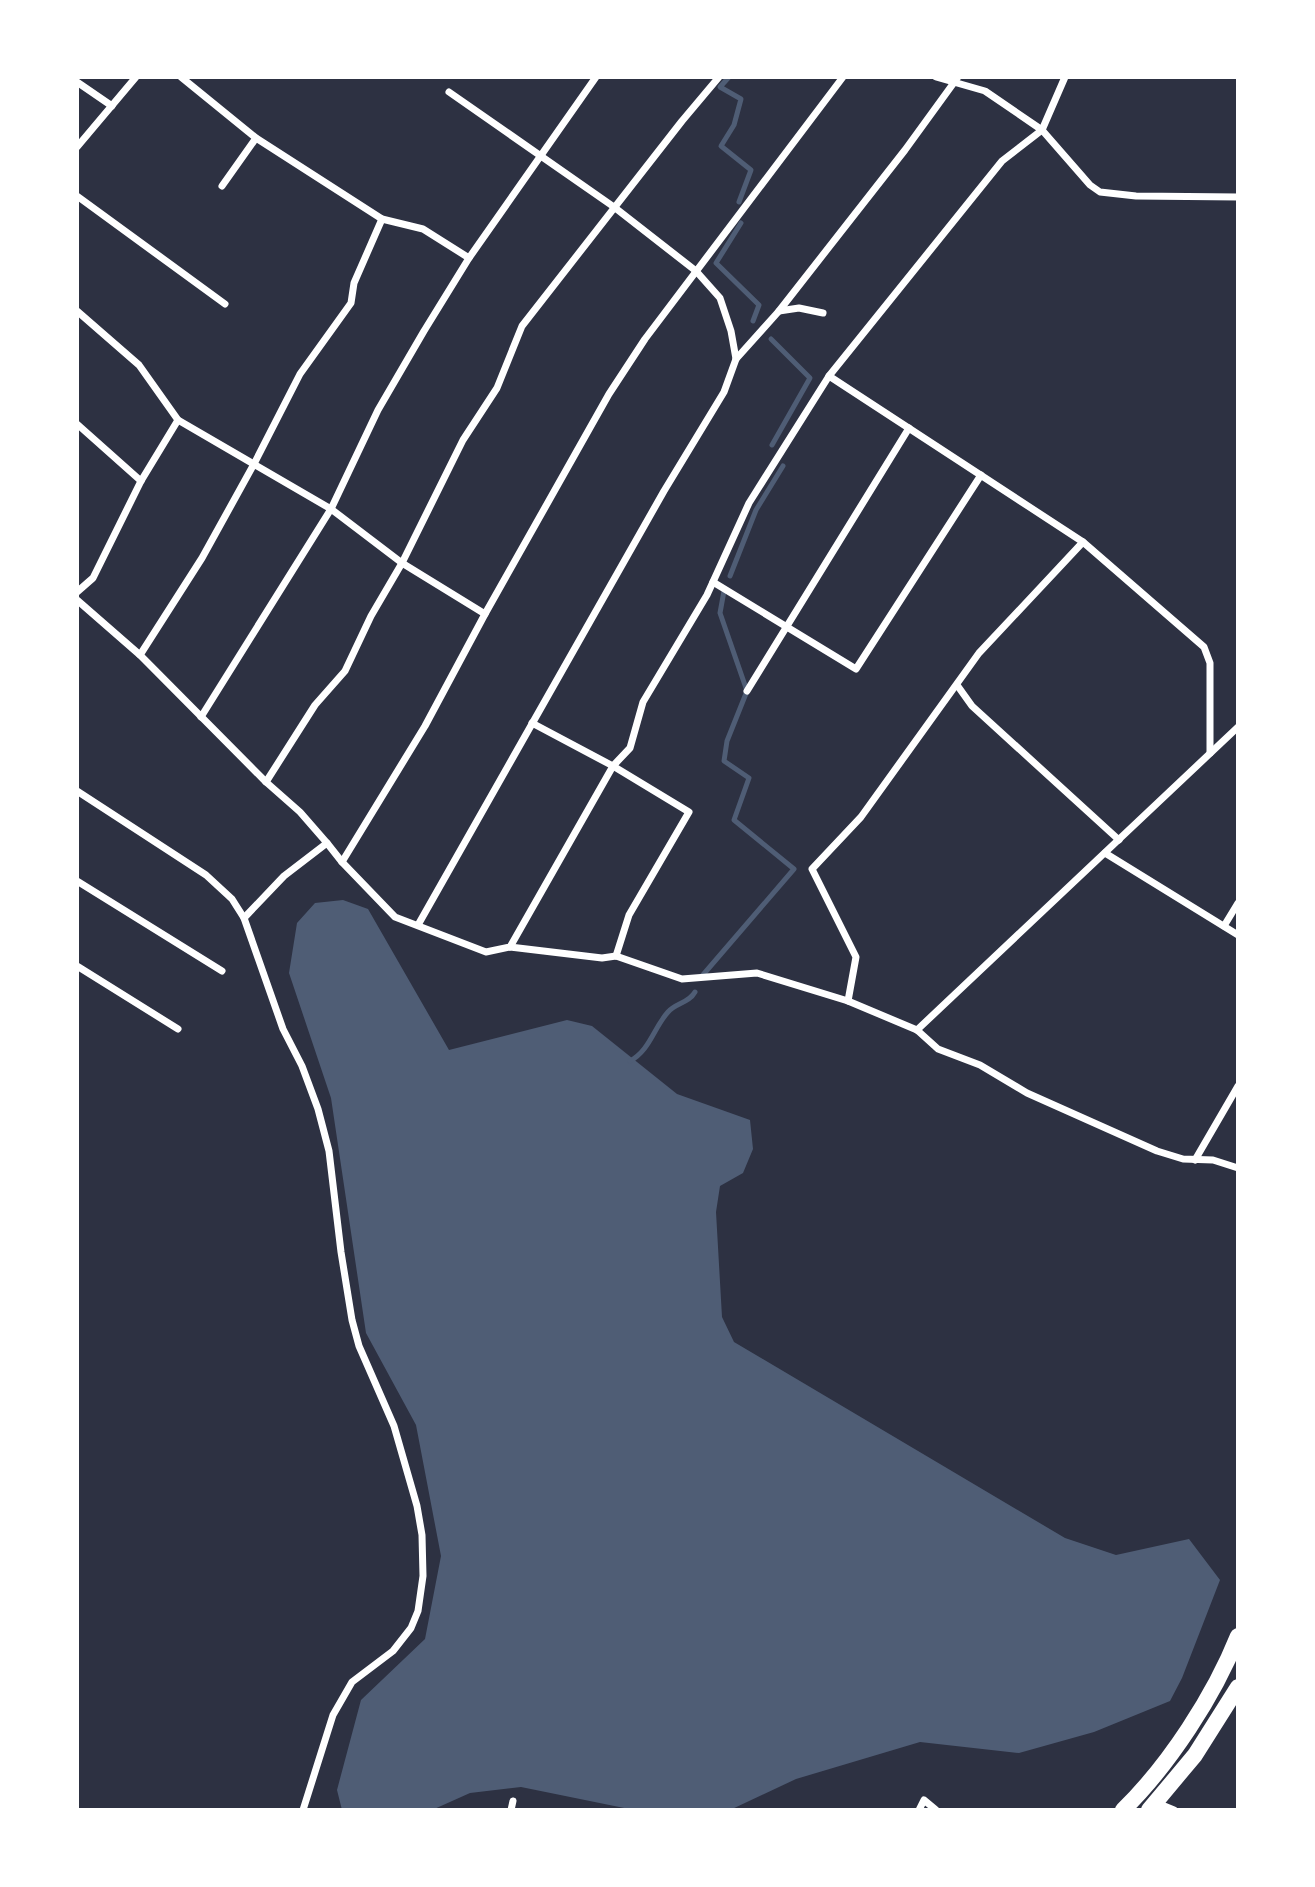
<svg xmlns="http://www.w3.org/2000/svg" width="1315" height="1887" font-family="'Zilla Slab',serif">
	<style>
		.water { fill: #4f5d75 }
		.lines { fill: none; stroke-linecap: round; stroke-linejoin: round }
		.stream { stroke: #4f5d75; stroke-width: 5 }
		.minor { stroke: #fff; stroke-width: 7 }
		.trunk { stroke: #fff; stroke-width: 16 }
	</style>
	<rect width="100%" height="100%" fill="#2d3142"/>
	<path class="water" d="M343 900 368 909 449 1050 567 1020 592 1026 677 1094 750 1120 753 1149 743 1173 720 1186 716 1212 722 1317 734 1342 1065 1538 1116 1555 1189 1539 1220 1580 1182 1678 1170 1701 1094 1732 1019 1753 920 1742 796 1779 730 1810H634L521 1787 470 1793 432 1810H342L337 1790 361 1700 425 1639 441 1556 416 1425 366 1333 331 1098 289 973 297 923 315 903Z"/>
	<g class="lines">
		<g class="stream">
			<path d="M729 77 720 87 741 99 734 125 721 146 751 170 739 202"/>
			<path d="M741 223 716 263 759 305 753 321"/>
			<path d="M771 339 810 378 772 445"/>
			<path d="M730 576 756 510 783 466"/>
			<path d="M702 976 794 869 734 820 749 778 724 761 727 741 747 691 720 613 724 591"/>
			<path d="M630 1061C650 1050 653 1029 668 1012 676 1003 689 1003 695 992"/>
		</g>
		<g class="minor">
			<path d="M181 77 256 138 382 219 423 229 469 258"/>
			<path d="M936 77 985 91 1042 130 1090 185 1100 192 1136 196 1238 197"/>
			<path d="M77 82 112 106"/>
			<path d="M77 147 136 77"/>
			<path d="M222 186 256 138"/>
			<path d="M77 196 225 304"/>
			<path d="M77 311 139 365 178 420 331 509 402 563 485 614"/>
			<path d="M779 311 905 150 958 77"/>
			<path d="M736 359 779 311 799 308 823 313"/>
			<path d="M829 376 1083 542 1204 647 1210 663V753"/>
			<path d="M77 424 141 481"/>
			<path d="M713 582 856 669 981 475"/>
			<path d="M77 592 93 578 141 481 178 420"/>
			<path d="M77 600 140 655 266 782 300 812 327 843 284 876 244 918 283 1029 302 1066 318 1109 329 1151 341 1252 352 1320 359 1346 394 1426 417 1506 422 1535 423 1576 418 1611 411 1628 393 1651 352 1682 333 1715 303 1810"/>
			<path d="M140 655 202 558 254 464 300 374 351 303 354 283 382 219"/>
			<path d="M957 685 972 706 1119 840"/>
			<path d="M747 691 909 428"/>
			<path d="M201 717 331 509 378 410 424 331 469 258 596 77"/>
			<path d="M532 723 613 766 689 812 629 915 616 956"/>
			<path d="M266 782 315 705 345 671 371 616 402 563 463 440 497 388 522 326 682 121 719 77"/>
			<path d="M77 791 206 875 232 899 244 918"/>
			<path d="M327 843 342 862 395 917 486 952 510 947 613 766 630 748 643 702 707 595 749 503 829 376 1002 161 1042 130 1065 77"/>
			<path d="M1105 853 1238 935"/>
			<path d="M342 862 425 726 485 614 609 394 645 339 843 77"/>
			<path d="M77 881 222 971"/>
			<path d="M418 925 664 491 724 392 736 359 731 331 720 298 696 271 614 207 449 92"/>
			<path d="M1224 926 1238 903"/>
			<path d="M510 947 602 958 616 956 682 979 757 973 848 1001 917 1030 938 1049 980 1065 1027 1093 1157 1151 1183 1159 1213 1160 1238 1168"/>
			<path d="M77 966 178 1029"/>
			<path d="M848 1001 856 957 812 869 861 817 979 653 1083 542"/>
			<path d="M917 1030 1238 727"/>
			<path d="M1195 1160 1238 1086"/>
			<path d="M1157 1803 1174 1810"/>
			<path d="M511 1810 513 1801"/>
			<path d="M919 1810 924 1800 936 1810"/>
		</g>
		<g class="trunk">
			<path d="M1123 1810C1169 1765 1214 1696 1238 1636"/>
			<path d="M1149 1810 1195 1755 1238 1687"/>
		</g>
	</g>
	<rect width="1315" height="1887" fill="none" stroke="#ffffff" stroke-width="158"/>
</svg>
